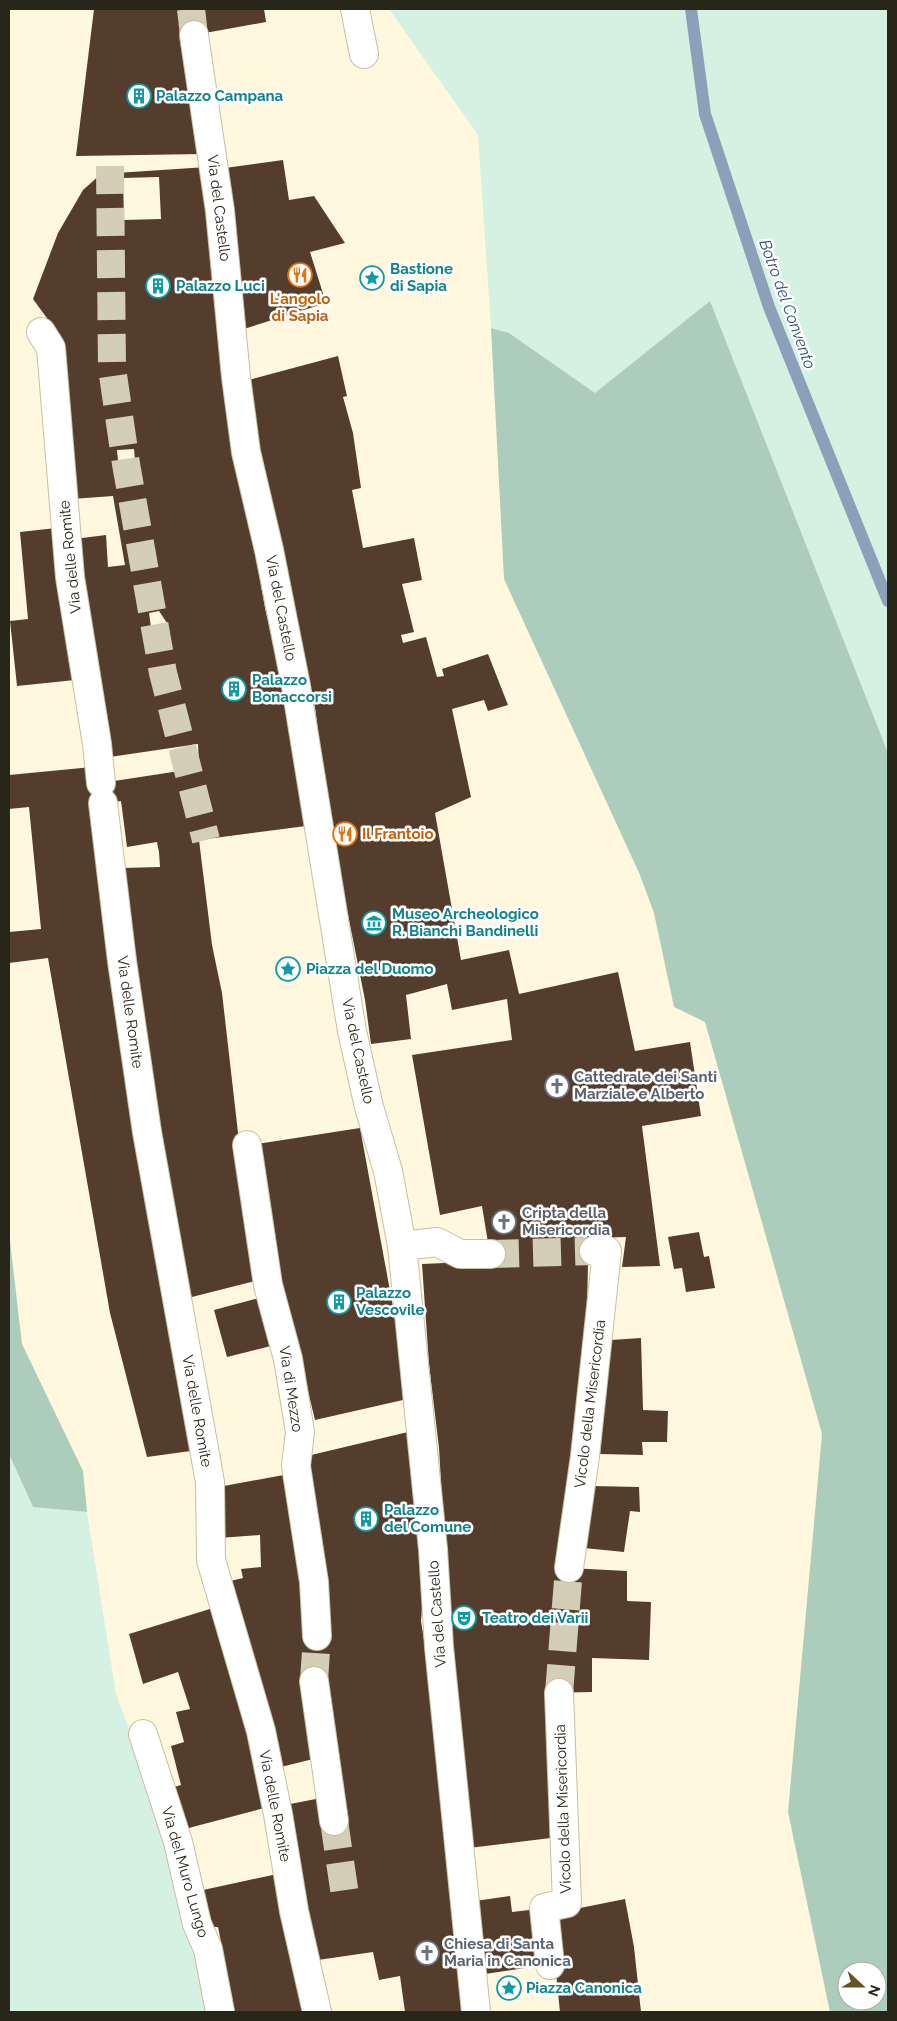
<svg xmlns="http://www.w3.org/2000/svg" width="897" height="2021" font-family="Raleway,sans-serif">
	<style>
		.green { fill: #d5f1e2 }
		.forest { fill: #adcdbc; fill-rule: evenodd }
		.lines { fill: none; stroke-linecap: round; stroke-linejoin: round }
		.stream { stroke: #8ca1b9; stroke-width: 12 }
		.building { fill: #543d2d; fill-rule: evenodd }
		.street-tunnel { stroke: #d4ceb7; stroke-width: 28; stroke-dasharray: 28 14; stroke-linecap: butt }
		.street-casing { stroke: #c8bfa1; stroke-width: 30 }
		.street { stroke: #fff; stroke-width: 28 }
		.labels { text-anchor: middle; stroke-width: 5; stroke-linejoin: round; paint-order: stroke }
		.culture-label { font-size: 15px; font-weight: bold; fill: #0d838f; stroke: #fff; text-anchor: start }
		.street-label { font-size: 15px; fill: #282519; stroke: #fff }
		.food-label { font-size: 15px; font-weight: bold; fill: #c56008; stroke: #fff }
		.worship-label { font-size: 15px; font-weight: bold; fill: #5b616d; stroke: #fff; text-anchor: start }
		.water-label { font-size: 16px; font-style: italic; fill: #2d4e72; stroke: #fff }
	</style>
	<rect width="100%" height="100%" fill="#fff8df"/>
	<g class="green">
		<path d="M389 9H888V753L710 302 595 393 509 333 491 328 478 135Z"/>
		<path d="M9 1454 33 1507 87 1512 116 1694 152 1788 208 2012H9Z"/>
	</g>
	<g class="forest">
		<path d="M710 301 888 753V2012H830L788 1812 822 1434 705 1022 674 1007 654 913 640 875 504 579 491 328 509 333 595 393ZM847 1971H877V2001H847Z"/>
		<path d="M9 1232 22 1344 83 1471 87 1512 33 1507 9 1454Z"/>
	</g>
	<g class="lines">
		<path class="stream" d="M691 9 705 114 769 307 888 601"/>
	</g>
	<g class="building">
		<path d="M94 9H264L266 22 194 35 203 154 76 156Z"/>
		<path d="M283 160 289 200 314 196 345 243 310 252 326 303 244 329 225 168Z"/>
		<path d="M207 167 230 437 237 474 250 522 265 608 300 757 306 826 199 840 212 945 222 993 255 1281 188 1298 173 1242 122 868 160 867 159 852 157 842 127 847 121 801 103 803 198 1450 147 1457 110 1313 48 958 9 963V932L41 929 29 807 9 809V775L92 767 101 783 199 768 198 744 110 757 74 539 106 535 108 567 125 565 113 496 72 499 57 332 33 299 58 233 83 190 101 174ZM159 177 161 219 124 220 123 178ZM134 449 137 482 120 481 117 450ZM159 611 167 623 169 633 152 635 149 613Z"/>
		<path d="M338 356 347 396 343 397 353 433 361 488 352 490 363 548 414 538 422 580 402 584 414 632 401 635 403 643 426 637 437 677 444 676 442 669 488 654 508 705 488 711 484 700 452 709 471 797 435 813 461 960 509 950 519 994 618 972 635 1051 690 1042 701 1116 642 1126 660 1266 622 1267 626 1237 593 1238 595 1264H588L587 1307 569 1568 627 1571V1601L651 1602 649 1660 592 1658V1692L545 1693 547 1730 559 1837 469 1848 456 1741 439 1448 429 1364 422 1264 491 1261 482 1206 440 1215 412 1055 512 1040 507 999 452 1010 447 984 406 995 411 1039 371 1044 365 1000 330 824 315 707 274 526 245 381Z"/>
		<path d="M56 528 75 680 17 686 10 621 28 619 20 532Z"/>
		<path d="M360 1128 400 1345 403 1400 315 1420 276 1259 257 1144Z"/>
		<path d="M699 1232 704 1257 709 1256 715 1288 686 1292 682 1268 674 1269 668 1237Z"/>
		<path d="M263 1297 275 1345 227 1357 214 1310Z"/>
		<path d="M641 1338 643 1410 668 1411 667 1442H642L643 1455 600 1454 611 1340Z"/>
		<path d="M408 1432 424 1582 421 1621 431 1685 459 1926 453 1927 465 2012H405L400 1976 379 1980 373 1952 311 1961 285 1805 321 1798 317 1758 277 1768 226 1582 243 1578 241 1569 261 1567 260 1535 219 1538 213 1488 289 1474 307 1456Z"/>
		<path d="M593 1486 639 1487 640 1512 630 1511 624 1552 584 1548Z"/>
		<path d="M213 1608 272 1806 185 1829 174 1787 181 1785 171 1746 184 1742 176 1712 190 1709 178 1672 143 1684 129 1634Z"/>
		<path d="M282 1873 311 2012H235L218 1927H213L203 1890Z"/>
		<path d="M510 1896 512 1912 538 1909 546 1965 485 1974 475 1901Z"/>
		<path d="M625 1899 634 1947 641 2012H560L550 1914Z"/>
	</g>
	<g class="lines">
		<g class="street-tunnel">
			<path d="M191 9 194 35"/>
			<path d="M110 166 112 368 126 464 163 673 206 840"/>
			<path d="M491 1254 594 1251"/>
			<path d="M314 1681 317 1636"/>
			<path d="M559 1693 569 1568"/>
			<path d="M334 1821 346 1902"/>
		</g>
		<g class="street-casing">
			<g id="street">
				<path d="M355 9 364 54"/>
				<path d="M194 35 220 211 236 377 246 452 269 550 296 686 352 1031 369 1107 388 1171 402 1246 433 1549 439 1647 476 2012"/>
				<path d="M41 332 51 348 70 577 97 744 101 783"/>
				<path d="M103 803 122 961 147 1132 210 1482 211 1560 261 1731 278 1814 294 1911 317 2012"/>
				<path d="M247 1145 268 1285 288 1359 300 1432 296 1466 314 1582 317 1636"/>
				<path d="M402 1246 437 1242 460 1254H491"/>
				<path d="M569 1568 585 1456 607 1251H594"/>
				<path d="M314 1681 334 1821"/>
				<path d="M143 1734 178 1842 197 1924 208 1949 220 2012"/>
				<path d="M550 1965 544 1908 567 1903 559 1693"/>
			</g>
		</g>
		<use href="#street" class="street"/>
	</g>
	<defs>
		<g id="building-ring" transform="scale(1.25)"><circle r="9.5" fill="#fff" stroke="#0f9aa8" stroke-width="1.5"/><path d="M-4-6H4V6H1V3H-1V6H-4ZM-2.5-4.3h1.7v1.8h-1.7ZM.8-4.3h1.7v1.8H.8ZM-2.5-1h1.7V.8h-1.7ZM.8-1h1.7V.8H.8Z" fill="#0f9aa8"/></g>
		<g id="restaurant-ring" transform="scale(1.25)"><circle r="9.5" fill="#fff" stroke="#e8710a" stroke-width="1.5"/><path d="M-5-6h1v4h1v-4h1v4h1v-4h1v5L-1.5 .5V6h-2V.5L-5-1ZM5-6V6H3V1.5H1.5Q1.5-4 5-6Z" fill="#e8710a"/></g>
		<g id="sight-ring" transform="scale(1.25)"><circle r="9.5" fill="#fff" stroke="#0f9aa8" stroke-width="1.5"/><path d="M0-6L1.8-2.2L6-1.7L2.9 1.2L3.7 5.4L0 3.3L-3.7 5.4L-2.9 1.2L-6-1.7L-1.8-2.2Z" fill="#0f9aa8"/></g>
		<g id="museum-ring" transform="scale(1.25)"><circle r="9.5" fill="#fff" stroke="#0f9aa8" stroke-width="1.5"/><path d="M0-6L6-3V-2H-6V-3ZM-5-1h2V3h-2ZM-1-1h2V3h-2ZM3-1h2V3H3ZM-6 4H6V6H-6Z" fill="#0f9aa8"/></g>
		<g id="church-ring" transform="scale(1.25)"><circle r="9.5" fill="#fff" stroke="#6b7280" stroke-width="1.5"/><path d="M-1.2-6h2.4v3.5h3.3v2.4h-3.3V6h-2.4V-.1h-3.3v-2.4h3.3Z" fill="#6b7280"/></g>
		<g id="theatre-ring" transform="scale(1.25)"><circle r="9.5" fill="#fff" stroke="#0f9aa8" stroke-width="1.5"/><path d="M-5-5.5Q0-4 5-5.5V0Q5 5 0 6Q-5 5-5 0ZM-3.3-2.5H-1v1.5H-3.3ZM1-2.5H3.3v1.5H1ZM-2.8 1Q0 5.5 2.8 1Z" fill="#0f9aa8"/></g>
	</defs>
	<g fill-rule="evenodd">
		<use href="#building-ring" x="139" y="96"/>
		<use href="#restaurant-ring" x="300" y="275"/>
		<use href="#sight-ring" x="372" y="278"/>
		<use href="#building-ring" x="158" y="286"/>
		<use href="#building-ring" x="234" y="689"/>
		<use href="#restaurant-ring" x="345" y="834"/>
		<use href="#museum-ring" x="374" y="923"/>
		<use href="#sight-ring" x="288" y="969"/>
		<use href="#church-ring" x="557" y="1086"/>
		<use href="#church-ring" x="504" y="1222"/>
		<use href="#building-ring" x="339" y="1302"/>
		<use href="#building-ring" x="366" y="1519"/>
		<use href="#theatre-ring" x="464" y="1618"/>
		<use href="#church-ring" x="427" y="1953"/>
		<use href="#sight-ring" x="509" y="1988"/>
	</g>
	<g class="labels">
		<g class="culture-label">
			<text x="156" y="101">Palazzo Campana</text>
			<text x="390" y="274">Bastione<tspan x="390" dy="17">di Sapia</tspan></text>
			<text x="176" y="291">Palazzo Luci</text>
			<text x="252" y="685">Palazzo<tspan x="252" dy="17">Bonaccorsi</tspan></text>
			<text x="392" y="919">Museo Archeologico<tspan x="392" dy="17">R. Bianchi Bandinelli</tspan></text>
			<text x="306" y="974">Piazza del Duomo</text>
			<text x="356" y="1298">Palazzo<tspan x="356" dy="17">Vescovile</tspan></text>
			<text x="384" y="1515">Palazzo<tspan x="384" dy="17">del Comune</tspan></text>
			<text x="482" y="1623">Teatro dei Varii</text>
			<text x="526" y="1993">Piazza Canonica</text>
		</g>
		<g class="street-label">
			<text transform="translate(219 208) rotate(83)" y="5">Via del Castello</text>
			<text transform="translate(70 557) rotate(-96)" y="5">Via delle Romite</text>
			<text transform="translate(281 608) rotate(79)" y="5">Via del Castello</text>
			<text transform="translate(130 1012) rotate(82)" y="5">Via delle Romite</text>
			<text transform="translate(358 1051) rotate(78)" y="5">Via del Castello</text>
			<text transform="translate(291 1389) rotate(81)" y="5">Via di Mezzo</text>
			<text transform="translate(590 1404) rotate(-83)" y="5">Vicolo della Misericordia</text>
			<text transform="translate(197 1411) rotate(80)" y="5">Via delle Romite</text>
			<text transform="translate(437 1614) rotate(-94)" y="5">Via del Castello</text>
			<text transform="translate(275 1806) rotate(79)" y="5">Via delle Romite</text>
			<text transform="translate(563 1809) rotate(-92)" y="5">Vicolo della Misericordia</text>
			<text transform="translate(185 1872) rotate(74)" y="5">Via del Muro Lungo</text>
		</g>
		<g class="food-label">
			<text x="300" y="304">L'angolo<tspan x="300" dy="17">di Sapia</tspan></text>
			<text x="362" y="839" text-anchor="start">Il Frantoio</text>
		</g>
		<g class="worship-label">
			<text x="574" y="1082">Cattedrale dei Santi<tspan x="574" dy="17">Marziale e Alberto</tspan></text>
			<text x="522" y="1218">Cripta della<tspan x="522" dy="17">Misericordia</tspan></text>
			<text x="444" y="1949">Chiesa di Santa<tspan x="444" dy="17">Maria in Canonica</tspan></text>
		</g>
		<g class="water-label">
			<text transform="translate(788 304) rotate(70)" y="6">Botro del Convento</text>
		</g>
	</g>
	<rect width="897" height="2021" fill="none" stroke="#282519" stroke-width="20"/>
	<g transform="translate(862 1986) rotate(111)"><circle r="24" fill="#ffffff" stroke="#a9a8a3"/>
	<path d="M0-4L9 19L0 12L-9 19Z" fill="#665321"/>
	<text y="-8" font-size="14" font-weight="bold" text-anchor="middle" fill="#282519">N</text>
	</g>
</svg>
